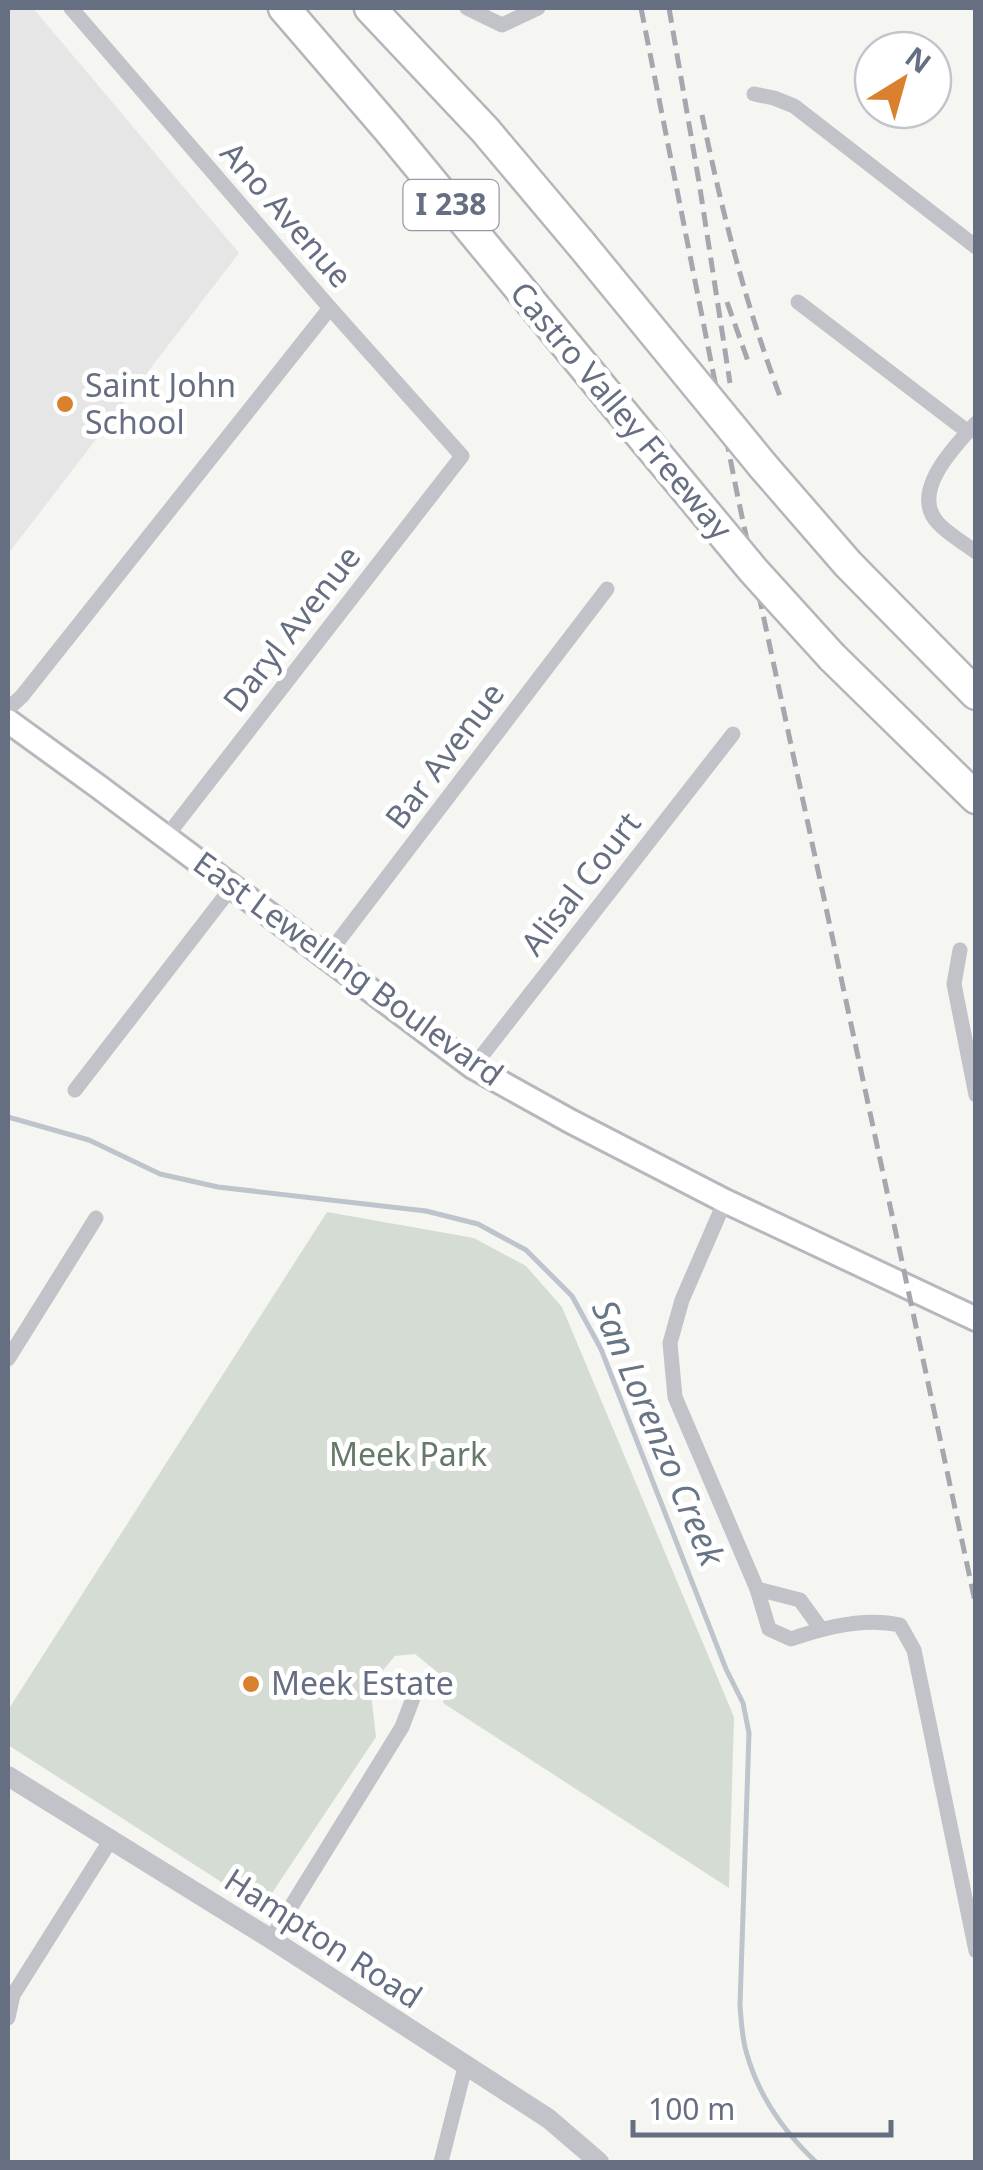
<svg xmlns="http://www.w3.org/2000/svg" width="983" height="2170" font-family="'Noto Sans',sans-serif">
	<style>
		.built { fill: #e6e6e6 }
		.green { fill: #d5dcd4 }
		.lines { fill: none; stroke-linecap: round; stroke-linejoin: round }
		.stream { stroke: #bdc4cc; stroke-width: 5 }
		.secondary-casing { stroke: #b6b8be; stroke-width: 28 }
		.motorway-casing { stroke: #b4b6ba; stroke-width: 35 }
		.minor { stroke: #c1c3c8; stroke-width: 15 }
		.tertiary { stroke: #c1c3c8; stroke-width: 20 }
		.secondary { stroke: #fff; stroke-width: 22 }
		.motorway { stroke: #fff; stroke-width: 30 }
		.rail { stroke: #a4a7ae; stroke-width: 5; stroke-dasharray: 15 8; stroke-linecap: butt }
		.motorway-bridge-casing { stroke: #b4b6ba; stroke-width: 35; stroke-linecap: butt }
		.motorway-bridge { stroke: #fff; stroke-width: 30 }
		.poi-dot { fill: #d9812f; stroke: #fff; stroke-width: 4 }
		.labels { text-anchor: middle; stroke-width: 10; stroke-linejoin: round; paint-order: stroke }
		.shield { fill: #fff; stroke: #949aa8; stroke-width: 2.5 }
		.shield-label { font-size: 30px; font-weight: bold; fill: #666f82 }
		.street-label { font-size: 32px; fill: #666f82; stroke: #fff }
		.poi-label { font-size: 32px; fill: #666f82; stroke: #fff; text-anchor: start }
		.park-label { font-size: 32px; fill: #657966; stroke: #fff }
		.water-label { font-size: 35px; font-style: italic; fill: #677585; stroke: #fff }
	</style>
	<rect width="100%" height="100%" fill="#f5f6f2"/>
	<path class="built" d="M8 8H33L239 253 8 554Z"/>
	<path class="green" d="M327 1212 474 1238 526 1266 562 1307 734 1717 729 1888 443 1703 447 1680 415 1654 395 1656 379 1675 371 1694 376 1737 262 1908 8 1745V1710Z"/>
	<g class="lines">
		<path class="stream" d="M8 1117 89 1140 160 1174 218 1187 426 1211 478 1224 526 1250 572 1296 601 1349 726 1669 743 1703 749 1733 740 2005C741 2020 742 2037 746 2051 758 2096 783 2131 816 2162"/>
		<g class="secondary-casing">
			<path id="secondary" d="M8 721 99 787 473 1067 570 1121 725 1201 976 1319"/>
		</g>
		<g class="motorway-casing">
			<g id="motorway">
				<path d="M284 8 389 130 615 404"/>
				<path d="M370 8 485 130 581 244"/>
				<path d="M763 466 848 564 976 694"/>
				<path d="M832 657 976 798"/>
			</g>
		</g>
		<g class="minor">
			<path d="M71 8 330 308 462 456 166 837"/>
			<path d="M467 8 502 25 538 8"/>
			<path d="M754 94 774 98 794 106 976 247"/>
			<path d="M798 302 968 432"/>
			<path d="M976 423C955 446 909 492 938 523 948 534 964 543 976 552"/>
			<path d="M8 709 22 696 330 308"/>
			<path d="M960 950 954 984 976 1095"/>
			<path d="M326 957 607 589"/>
			<path d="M473 1067 733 734"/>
			<path d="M75 1090 232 887"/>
			<path d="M725 1201 682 1300 670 1343 675 1397 757 1589 769 1629 791 1639C825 1627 865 1617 900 1625L914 1650 976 1951"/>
			<path d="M8 1359 96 1218"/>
			<path d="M757 1589 800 1600 821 1629"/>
			<path d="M271 1939 402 1727 415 1693"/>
			<path d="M8 2018 13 1995 110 1841"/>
			<path d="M441 2162 465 2067"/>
		</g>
		<path class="tertiary" d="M8 1776 271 1939 549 2119 599 2162"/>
		<use href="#secondary" class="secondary"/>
		<use href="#motorway" class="motorway"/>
		<g class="rail">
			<path d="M641 8 738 498 976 1606"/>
			<path d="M669 8 699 182 730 383"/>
			<path d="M702 115C722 212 746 306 781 399"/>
			<path d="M727 302 749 364"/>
		</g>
		<g class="motorway-bridge-casing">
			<g id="motorway-bridge">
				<path d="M581 244 763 466"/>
				<path d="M615 404 753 570 832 657"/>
			</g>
		</g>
		<use href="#motorway-bridge" class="motorway-bridge"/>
	</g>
	<g class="poi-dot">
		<circle cx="65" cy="404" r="10"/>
		<circle cx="251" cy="1684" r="10"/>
	</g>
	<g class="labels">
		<rect class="shield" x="403.5" y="180" width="95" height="50" rx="8"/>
		<g class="shield-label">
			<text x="451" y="215">I 238</text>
		</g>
		<g class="street-label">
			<text transform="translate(286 215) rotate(49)" y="11">Ano Avenue</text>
			<text transform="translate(621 411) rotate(50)" y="11">Castro Valley Freeway</text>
			<text transform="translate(292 629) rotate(-52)" y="11">Daryl Avenue</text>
			<text transform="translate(445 756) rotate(-53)" y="11">Bar Avenue</text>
			<text transform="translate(581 884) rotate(-52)" y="11">Alisal Court</text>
			<text transform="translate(348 969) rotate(36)" y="11">East Lewelling Boulevard</text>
			<text transform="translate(323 1939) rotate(33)" y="11">Hampton Road</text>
		</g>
		<g class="poi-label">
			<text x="85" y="397">Saint John<tspan x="85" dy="37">School</tspan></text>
			<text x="271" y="1695">Meek Estate</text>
		</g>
		<g class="park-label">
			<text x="408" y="1466">Meek Park</text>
		</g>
		<g class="water-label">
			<text transform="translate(658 1433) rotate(67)" y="12">San Lorenzo Creek</text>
		</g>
	</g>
	<rect width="983" height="2170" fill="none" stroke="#666f82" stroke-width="20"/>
	<g transform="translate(903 80) rotate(37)"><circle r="48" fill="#ffffff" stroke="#c2c5cd" stroke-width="2.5"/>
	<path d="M0-8L18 38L0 25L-18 38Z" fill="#d9812f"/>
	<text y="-15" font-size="28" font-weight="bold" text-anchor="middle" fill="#666f82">N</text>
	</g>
	<path d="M633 2120v15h258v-15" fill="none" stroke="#666f82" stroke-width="5"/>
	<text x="648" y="2120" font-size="30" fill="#666f82" stroke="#ffffff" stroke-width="8" paint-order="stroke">100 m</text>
</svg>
